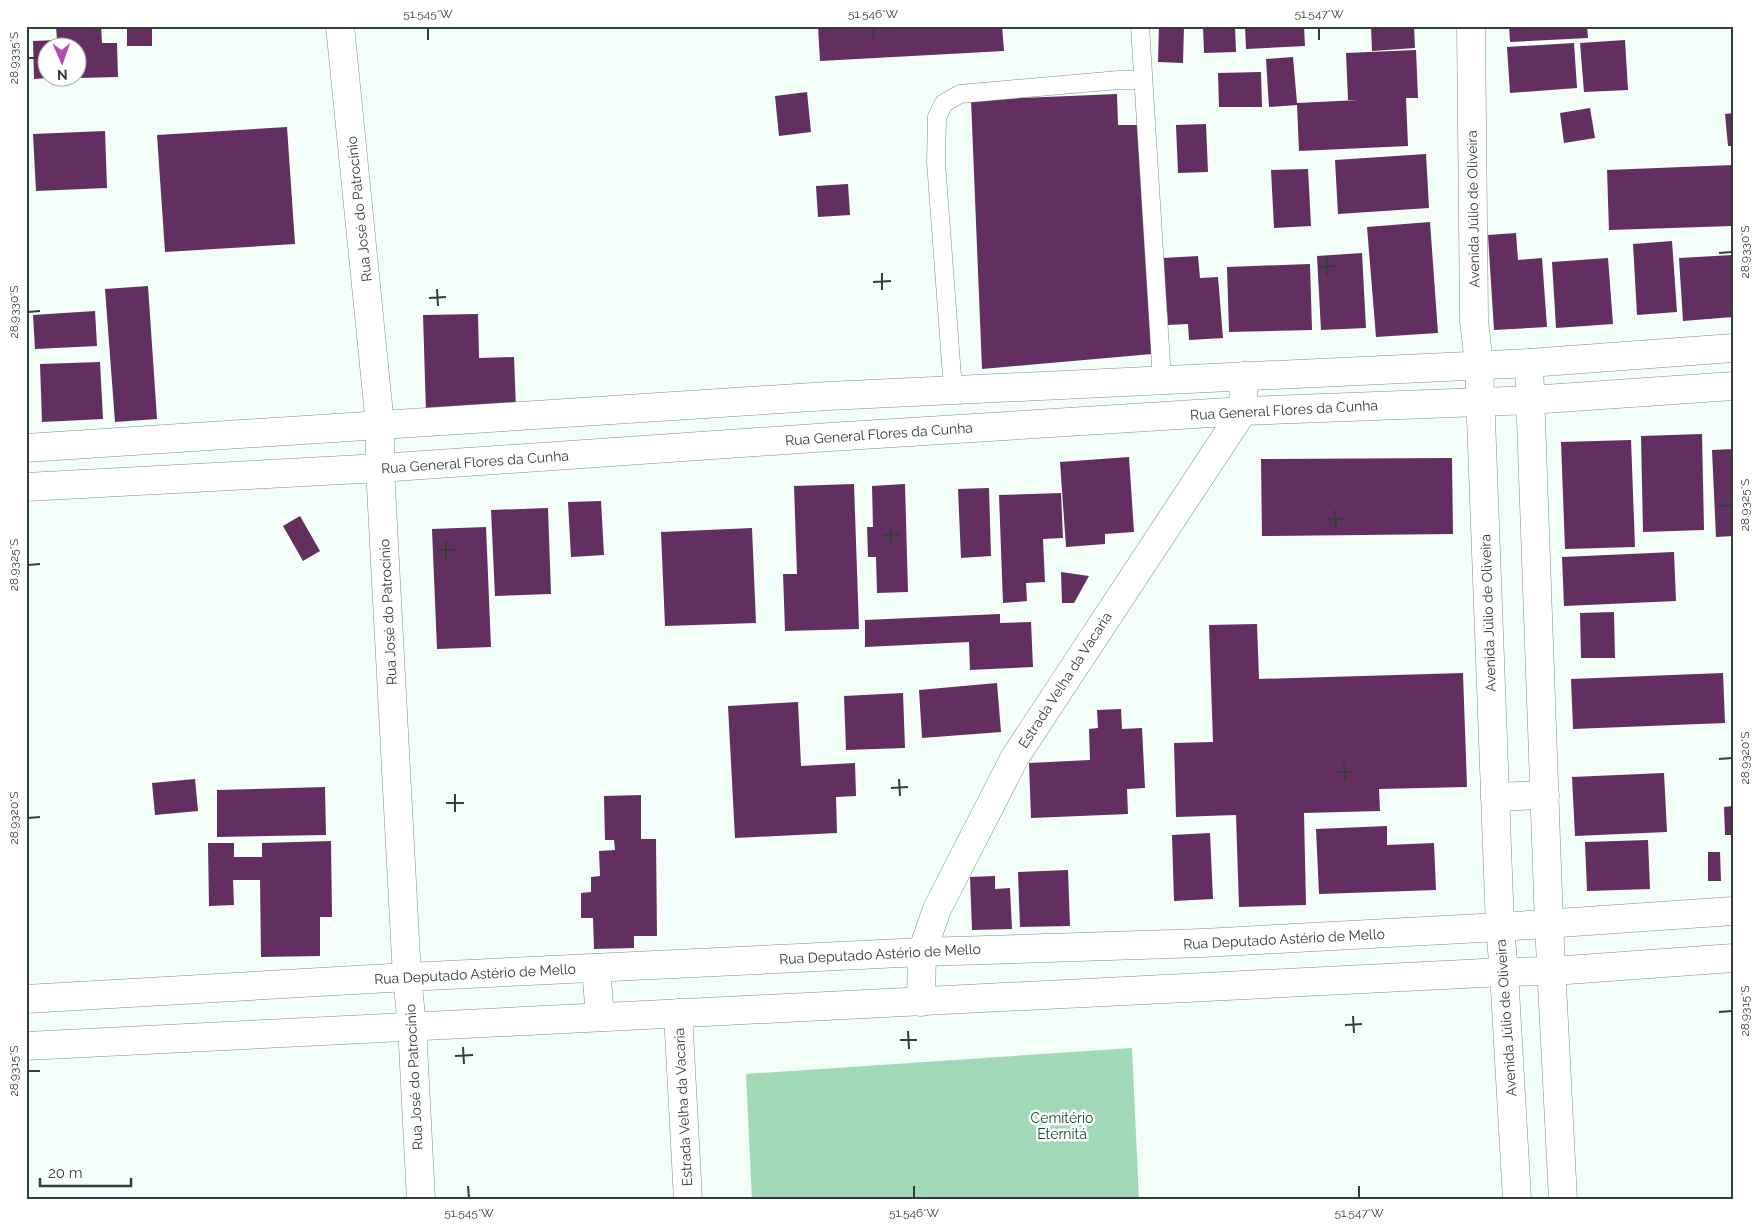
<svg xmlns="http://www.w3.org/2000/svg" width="1759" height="1226" font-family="Raleway,sans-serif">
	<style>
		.green { fill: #a0d9b8 }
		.building { fill: #622f60 }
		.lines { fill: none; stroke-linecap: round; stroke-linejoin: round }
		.service-casing { stroke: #789283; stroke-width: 19 }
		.minor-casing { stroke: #789283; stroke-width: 29 }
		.tertiary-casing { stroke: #789283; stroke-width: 29 }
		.service { stroke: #fff; stroke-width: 18 }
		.minor { stroke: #fff; stroke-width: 28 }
		.tertiary { stroke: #fff; stroke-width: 28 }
		.ticks { fill: none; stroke: #333e38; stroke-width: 2 }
		.labels { text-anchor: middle; stroke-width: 5; stroke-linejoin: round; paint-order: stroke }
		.street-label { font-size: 14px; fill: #333e38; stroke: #fff }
		.park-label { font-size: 14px; fill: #0f4d32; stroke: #fff }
		.neatline { fill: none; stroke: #333e38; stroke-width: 2 }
		.ticks-label { font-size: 12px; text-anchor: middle; fill: #333e38 }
	</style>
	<rect width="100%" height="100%" fill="#f2fef7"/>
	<path class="green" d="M1132 1048 1139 1200H752L746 1074Z"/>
	<g class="building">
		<path d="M56 26H101L102 43H117L118 77 78 78V48H48V78L34 79 33 41 57 40Z"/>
		<rect x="127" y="26" width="25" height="20"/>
		<path d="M818 26H1002L1004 51 820 61Z"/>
		<path d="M1159 26H1184L1183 63 1158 62Z"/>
		<path d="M1203 26H1235L1236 52 1204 53Z"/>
		<path d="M1245 26H1304L1305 46 1246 49Z"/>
		<path d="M1371 26H1414L1415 48 1372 51Z"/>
		<path d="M1509 26H1587L1588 38 1510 42Z"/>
		<path d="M1625 40 1628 90 1584 92 1580 43Z"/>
		<path d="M1574 43 1577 88 1510 93 1507 47Z"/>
		<path d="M1416 50 1418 98H1406L1408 146 1299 151 1297 105 1269 107 1266 59 1293 57 1297 103 1359 100H1348L1346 53Z"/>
		<path d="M1261 72 1262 107H1219L1218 73Z"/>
		<path d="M807 92 811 132 779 136 775 96Z"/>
		<path d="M1117 94 1118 125H1141L1152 354 982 369 971 100Z"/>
		<path d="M1590 108 1595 138 1564 143 1560 113Z"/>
		<path d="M1733 113V146H1728L1725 114Z"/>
		<path d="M1206 124 1208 172 1178 173 1176 125Z"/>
		<path d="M287 127 295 244 165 252 157 135Z"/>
		<path d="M105 131 107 188 36 191 33 134Z"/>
		<path d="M1426 154 1429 208 1338 214 1335 160Z"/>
		<path d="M1733 165V226L1609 230 1607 170Z"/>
		<path d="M1308 169 1311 226 1274 228 1271 170Z"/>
		<path d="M848 184 850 215 818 217 816 186Z"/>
		<path d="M1430 222 1438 333 1376 337 1367 227Z"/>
		<path d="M1516 233 1518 260 1542 258 1547 327 1494 330 1488 235Z"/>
		<path d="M1672 241 1677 312 1637 315 1633 244Z"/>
		<path d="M1362 253 1366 328 1321 330 1317 256Z"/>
		<path d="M1733 255V317L1683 321 1679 258Z"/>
		<path d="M1198 256 1200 278 1218 277 1223 338 1189 340 1188 324 1168 325 1163 258Z"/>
		<path d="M1608 258 1613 324 1556 328 1552 262Z"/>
		<path d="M1310 264 1312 330 1229 332 1227 267Z"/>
		<path d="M148 286 157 419 115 422 105 289Z"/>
		<path d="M95 311 97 346 35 349 33 315Z"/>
		<path d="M478 314 479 358 514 357 516 409 426 412 423 315Z"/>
		<path d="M100 362 103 419 42 422 40 364Z"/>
		<path d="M1702 434 1704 530 1643 532 1641 436Z"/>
		<path d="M1631 440 1635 547 1565 549 1561 442Z"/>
		<path d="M1733 449V536L1716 537 1712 450Z"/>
		<path d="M1129 457 1134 532 1105 534V544L1066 547 1060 462Z"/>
		<path d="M1452 458 1453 534 1262 536 1261 459Z"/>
		<path d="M854 484 859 629 785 631 783 574H797L794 486Z"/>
		<path d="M905 484 908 592 877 593 876 557H868L867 527H873L872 486Z"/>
		<path d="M989 488 991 556 961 558 958 489Z"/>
		<path d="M1061 493 1063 538 1043 539 1045 582 1026 583 1027 601 1003 603 999 495Z"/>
		<path d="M601 501 604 555 571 557 568 502Z"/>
		<path d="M548 508 551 594 495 596 491 510Z"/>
		<path d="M300 516 320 551 303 561 283 526Z"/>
		<path d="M486 527 491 647 437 649 432 529Z"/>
		<path d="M752 528 756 623 665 626 661 532Z"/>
		<path d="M1674 552 1676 601 1564 606 1562 557Z"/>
		<path d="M1061 572 1089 576 1074 603H1062Z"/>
		<path d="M1614 612 1615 658H1581L1580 613Z"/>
		<path d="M1000 614V623L1031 622 1033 667 970 670 969 642 865 647V620Z"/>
		<path d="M1257 624 1259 679 1463 673 1467 787 1379 789 1380 811 1304 813 1306 905 1239 907 1236 815 1176 817 1174 743 1213 742 1209 625Z"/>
		<path d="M1723 673 1725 723 1573 729 1571 679Z"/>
		<path d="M997 683 1001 732 922 738 919 690Z"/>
		<path d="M903 693 905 748 846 750 844 696Z"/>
		<path d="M798 702 801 766 855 763 856 796 836 797 837 833 735 838 728 706Z"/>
		<path d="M1121 709 1122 729 1142 728 1145 788 1127 789 1128 814 1031 818 1029 763 1090 760 1089 729 1098 728 1097 710Z"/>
		<path d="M1664 773 1667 832 1575 836 1572 777Z"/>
		<path d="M195 779 198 811 155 815 152 783Z"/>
		<path d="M325 787 326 835 217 837V790Z"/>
		<path d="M641 795V839H656L657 936H634V948L594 949 593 918H581V893L591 892V877L600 876 599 851 615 850 614 840H605L604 796Z"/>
		<path d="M1733 806V835H1725L1724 807Z"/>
		<path d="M1387 826V845L1434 843 1436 890 1319 894 1316 829Z"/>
		<path d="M1210 833 1213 899 1174 901 1172 835Z"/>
		<path d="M1648 840 1650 889 1587 891 1585 842Z"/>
		<path d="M331 841 332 917H320V956L261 957 260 880H233L234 905 209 906 208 843H234V857H262V843Z"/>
		<path d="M1708 852H1720L1721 881H1708Z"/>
		<path d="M1068 870 1070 926 1020 927 1018 872Z"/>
		<path d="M995 876V889L1010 888 1012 929 972 930 970 877Z"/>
	</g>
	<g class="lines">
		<g class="service-casing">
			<g id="service">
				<path d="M1140 26 1162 380"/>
				<path d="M953 390 936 162 937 117 944 103 960 94 1119 80H1143"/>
			</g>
		</g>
		<g class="minor-casing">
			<g id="minor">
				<path d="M340 26 380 425V468L407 977 412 1025 421 1200"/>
				<path d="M1471 26 1474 320 1479 365 1500 927 1504 972 1517 1200"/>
				<path d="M1529 363 1549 924 1563 1200"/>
				<path d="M1495 797 1545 795"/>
				<path d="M921 1002 922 952 937 909 1015 757 1243 411 1244 376"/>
				<path d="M678 1013 688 1200"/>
			</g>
		</g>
		<g class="tertiary-casing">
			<g id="tertiary">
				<path d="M26 448 828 396 1529 363 1733 348"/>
				<path d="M26 487 380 468 830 437 1243 411 1530 400 1733 386"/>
				<path d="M596 968 600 1017"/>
				<path d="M26 999 407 977 922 952 1203 943 1500 927 1733 911"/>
				<path d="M26 1046C519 1019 1012 997 1504 972L1553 971 1733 958"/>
			</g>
		</g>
		<use href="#service" class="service"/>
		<use href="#minor" class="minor"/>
		<use href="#tertiary" class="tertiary"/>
	</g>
	<path class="ticks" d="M428 28V40M873 28 874 40M1319 28V40M28 58H40M1719 253 1732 252M1327 257V275M1318 267 1336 266M882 273V290M873 282 891 281M437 289 438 306M429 298 446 297M28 312 40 311M1719 506 1732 505M1335 510 1336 528M1327 519H1344M891 526V543M882 535 900 534M446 541V559M437 550H455M28 565 40 564M1719 759 1732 758M1344 763 1345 781M1336 772H1353M899 779 900 796M891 788 908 787M455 794V812M446 803H464M28 818 40 817M1719 1012 1732 1011M1353 1016 1354 1033M1345 1025 1362 1024M908 1031 909 1049M900 1040H917M463 1047 464 1064M455 1056 473 1055M28 1071H40M468 1186 469 1198M914 1186V1198M1359 1186V1198"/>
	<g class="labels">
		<g class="street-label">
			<text transform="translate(359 209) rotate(-96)" y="5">Rua José do Patrocínio</text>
			<text transform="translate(1473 209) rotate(-91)" y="5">Avenida Júlio de Oliveira</text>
			<text transform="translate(1284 410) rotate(-3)" y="5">Rua General Flores da Cunha</text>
			<text transform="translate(879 434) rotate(-4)" y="5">Rua General Flores da Cunha</text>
			<text transform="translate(475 462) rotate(-4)" y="5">Rua General Flores da Cunha</text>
			<text transform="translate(388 612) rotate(-93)" y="5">Rua José do Patrocínio</text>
			<text transform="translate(1488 613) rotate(-92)" y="5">Avenida Júlio de Oliveira</text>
			<text transform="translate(1065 680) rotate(-57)" y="5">Estrada Velha da Vacaria</text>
			<text transform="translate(1284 939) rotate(-3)" y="5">Rua Deputado Astério de Mello</text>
			<text transform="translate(880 954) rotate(-3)" y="5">Rua Deputado Astério de Mello</text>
			<text transform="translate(475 974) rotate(-3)" y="5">Rua Deputado Astério de Mello</text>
			<text transform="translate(1506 1018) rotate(-94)" y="5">Avenida Júlio de Oliveira</text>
			<text transform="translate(414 1077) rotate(-93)" y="5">Rua José do Patrocínio</text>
			<text transform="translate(683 1107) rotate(-93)" y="5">Estrada Velha da Vacaria</text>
		</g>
		<g class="park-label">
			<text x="1062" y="1123">Cemitério<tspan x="1062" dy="16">Eternitá</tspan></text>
		</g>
	</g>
	<rect width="1759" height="1226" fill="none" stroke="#ffffff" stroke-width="55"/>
	<g transform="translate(62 62) rotate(178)"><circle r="24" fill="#ffffff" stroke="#adb2af"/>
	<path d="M0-4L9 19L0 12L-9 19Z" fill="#b44db0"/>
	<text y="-8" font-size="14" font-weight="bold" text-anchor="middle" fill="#333e38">N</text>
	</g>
	<path d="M40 1178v8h91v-8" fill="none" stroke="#333e38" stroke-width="2.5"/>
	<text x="48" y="1178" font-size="15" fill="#333e38" stroke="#ffffff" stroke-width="4" paint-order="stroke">20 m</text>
	<rect x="28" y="28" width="1704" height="1170" class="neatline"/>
	<g class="ticks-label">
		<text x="428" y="18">51.545°W</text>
		<text x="873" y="18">51.546°W</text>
		<text x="1319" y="18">51.547°W</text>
		<text transform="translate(14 58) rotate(-90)" y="4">28.9335°S</text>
		<text transform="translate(1745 252) rotate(-90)" y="4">28.9330°S</text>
		<text transform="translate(14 312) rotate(-90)" y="4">28.9330°S</text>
		<text transform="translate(1745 505) rotate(-90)" y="4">28.9325°S</text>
		<text transform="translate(14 565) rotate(-90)" y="4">28.9325°S</text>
		<text transform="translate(1745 758) rotate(-90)" y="4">28.9320°S</text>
		<text transform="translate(14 818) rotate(-90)" y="4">28.9320°S</text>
		<text transform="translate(1745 1011) rotate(-90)" y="4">28.9315°S</text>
		<text transform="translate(14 1071) rotate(-90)" y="4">28.9315°S</text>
		<text x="469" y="1217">51.545°W</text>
		<text x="914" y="1217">51.546°W</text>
		<text x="1359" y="1217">51.547°W</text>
	</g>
</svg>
